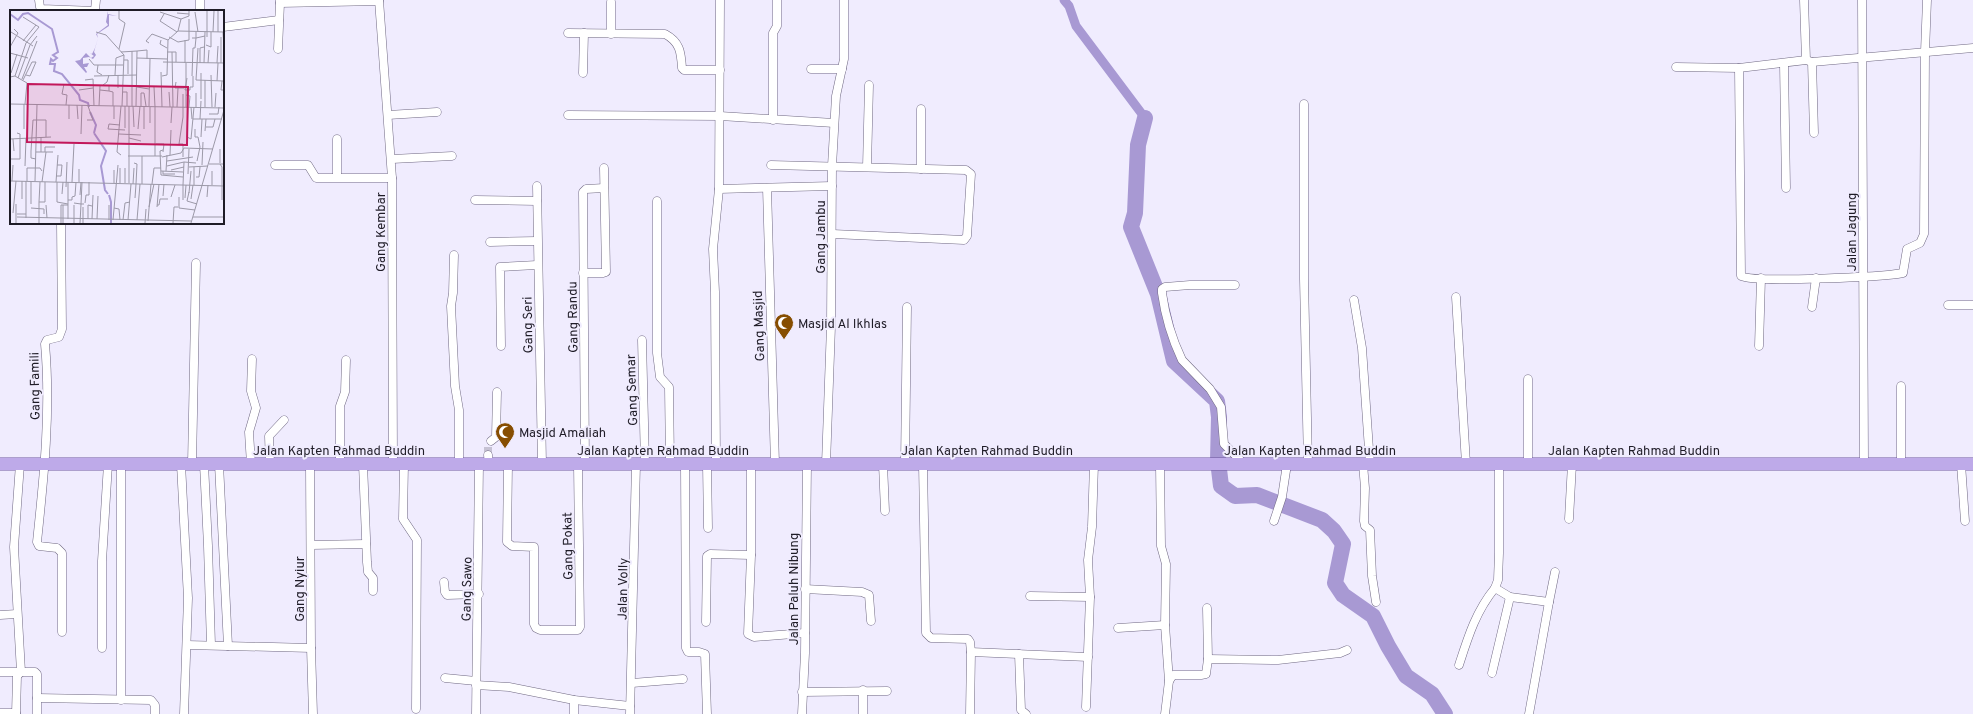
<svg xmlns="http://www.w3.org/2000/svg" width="1973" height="714" font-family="Overpass,sans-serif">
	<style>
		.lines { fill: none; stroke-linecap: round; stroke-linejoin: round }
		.canal { stroke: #a899d3; stroke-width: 9 }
		.river { stroke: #a899d3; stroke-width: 16 }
		.street-tunnel { stroke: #c6c2d3; stroke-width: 8; stroke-dasharray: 8 4; stroke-linecap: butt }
		.street-casing { stroke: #706983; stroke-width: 9 }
		.primary-casing { stroke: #6a539b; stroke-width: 13 }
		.street { stroke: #fff; stroke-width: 8 }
		.primary { stroke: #beaae9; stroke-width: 12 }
		.labels { text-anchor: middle; stroke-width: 4; stroke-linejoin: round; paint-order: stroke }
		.street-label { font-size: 13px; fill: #1f1c27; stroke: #f0ecfe }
		.poi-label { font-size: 13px; fill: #1f1c27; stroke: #f0ecfe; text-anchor: start }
		.inset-river { fill: none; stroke: #a899d3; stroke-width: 2 }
		.inset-road { fill: none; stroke: #9c99a8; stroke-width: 1 }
		.view { fill: #c2185b; fill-opacity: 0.15; stroke: #c2185b; stroke-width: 2 }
		.inset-edge { fill: none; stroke: #1f1c27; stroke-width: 2 }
	</style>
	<rect width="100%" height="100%" fill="#f0ecfe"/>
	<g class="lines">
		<path class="canal" d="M1064 0 1069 6 1076 26 1145 118"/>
		<path class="river" d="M1145 118 1138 145 1135 213 1131 227 1158 294 1174 361 1217 401 1219 417 1218 461 1221 486 1235 496 1257 495 1322 520 1334 531 1343 544 1335 583 1343 595 1373 616 1388 646 1406 676 1432 694 1445 714"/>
		<path class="street-tunnel" d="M488 455V444L491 441"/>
		<g class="street-casing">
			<g id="street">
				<path d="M39 0 40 7 42 9 95 11"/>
				<path d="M280 0V3L379 1"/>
				<path d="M379 0 392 178 393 464"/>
				<path d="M1804 0 1806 60"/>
				<path d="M1862 0 1864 464"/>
				<path d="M611 2V34"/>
				<path d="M95 10 96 0"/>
				<path d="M200 11V0"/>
				<path d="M223 27 279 20"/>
				<path d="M568 33 665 34C680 42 681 52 682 68L684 70H720"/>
				<path d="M278 49 280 3"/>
				<path d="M1812 62 1814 133"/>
				<path d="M1784 64 1786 188"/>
				<path d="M1676 67 1739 68 1806 60 1812 62 1973 48"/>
				<path d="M1739 68 1741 276C1755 283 1882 277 1903 273L1907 249 1920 243 1924 234 1925 52 1927 0"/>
				<path d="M811 69H842"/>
				<path d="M583 73 584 33"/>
				<path d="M1304 104V279L1308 464"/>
				<path d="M921 109V169"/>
				<path d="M388 115 437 112"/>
				<path d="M568 115 720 116 834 123"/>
				<path d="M773 120V33L777 26V0"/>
				<path d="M337 139V177"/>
				<path d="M392 159 452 156"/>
				<path d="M275 165H308L316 178H392"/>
				<path d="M771 165 966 170 971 174 967 236 964 240 833 234"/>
				<path d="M867 167 869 85"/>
				<path d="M537 186 542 464"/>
				<path d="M767 188 775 464"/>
				<path d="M719 189 832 186"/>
				<path d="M475 200 537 201"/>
				<path d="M657 201V353L660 377 669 387 670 464"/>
				<path d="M61 223 62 329 59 337 47 340 45 344C51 410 44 476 37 542L39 546 57 548 62 553V632"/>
				<path d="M490 242 537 241"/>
				<path d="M454 255 453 293 451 306 455 386 459 410V464"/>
				<path d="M583 273H603L606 272 604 168"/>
				<path d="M1235 285H1190L1165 287 1162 289V293C1165 315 1172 339 1182 360L1210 389 1221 407 1224 444 1244 464"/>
				<path d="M1456 297 1466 464"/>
				<path d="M1354 300 1362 348 1370 464"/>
				<path d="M1948 305H1973"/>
				<path d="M1812 307 1816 278"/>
				<path d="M642 340 645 464"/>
				<path d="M501 346 500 267 537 265"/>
				<path d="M1759 346 1761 278"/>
				<path d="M1901 386V464"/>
				<path d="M491 441 496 437 497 392"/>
				<path d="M488 455 489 464"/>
				<path d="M181 464 188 598 184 714"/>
				<path d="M192 464 196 263"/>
				<path d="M204 464 208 546 211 645"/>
				<path d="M219 464 228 646"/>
				<path d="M251 464 249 432 256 408 251 391 252 359"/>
				<path d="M270 464 269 436 284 420"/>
				<path d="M310 464 311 648 313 714"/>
				<path d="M340 464V406L345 392 346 360"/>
				<path d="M363 464 367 562 368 572 373 578V591"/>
				<path d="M404 464 403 519 417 540 416 709"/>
				<path d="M508 464 507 542 512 546 534 547V624L536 628 540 630H578L580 627 578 464"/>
				<path d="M585 464 583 192 586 189 604 188"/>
				<path d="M685 464 686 648 688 652H699L705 654 707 714"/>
				<path d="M707 464 708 528"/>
				<path d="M716 464 715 292 713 249 719 189 720 0"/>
				<path d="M751 464V555L748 634 754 637 805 633"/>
				<path d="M826 464 831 326 832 166 836 96 844 59V0"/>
				<path d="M883 464 885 511"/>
				<path d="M905 464 907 307"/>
				<path d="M923 464 926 633 931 638 968 639 970 642 971 652"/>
				<path d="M1160 464 1161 546 1166 564 1165 625 1169 681 1165 714"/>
				<path d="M1363 464 1365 488 1364 521 1365 526 1370 530 1372 576 1376 602"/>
				<path d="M1499 464V553L1498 580 1495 588 1510 597 1549 602 1529 714"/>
				<path d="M1528 464V379"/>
				<path d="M1961 464 1965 521"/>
				<path d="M1569 519 1572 464"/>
				<path d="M1274 521 1282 497 1287 464"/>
				<path d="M311 545 366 544"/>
				<path d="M444 582 445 592 447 595 479 594"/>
				<path d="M805 589 862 592 869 595 871 621"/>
				<path d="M1030 596 1090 597"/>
				<path d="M1549 602 1555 572"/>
				<path d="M1207 608 1208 659"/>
				<path d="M0 615 17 614"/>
				<path d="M706 622 707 556 710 554 751 555"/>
				<path d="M1118 628 1165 625"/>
				<path d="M187 645 311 648"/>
				<path d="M102 648V561L108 464"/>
				<path d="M1019 654 1021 710 1026 714"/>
				<path d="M1459 665C1468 637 1476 611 1495 588"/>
				<path d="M0 672H35L37 674V714"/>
				<path d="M1492 673 1510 597"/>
				<path d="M445 678 476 681"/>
				<path d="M1169 681 1173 675H1201L1206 674 1208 659 1278 660 1340 653 1347 650"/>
				<path d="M632 683 683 679"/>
				<path d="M476 685 509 687 574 700 630 706"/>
				<path d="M863 690V714"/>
				<path d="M802 692 887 691"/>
				<path d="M37 698 151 700 155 705V714"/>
				<path d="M121 700V464"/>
				<path d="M1086 707 1090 597 1088 560 1092 527 1094 464"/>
				<path d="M0 713H16"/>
				<path d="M16 714 17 676 21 672 14 547 20 464"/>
				<path d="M476 714 479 464"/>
				<path d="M574 714V700"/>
				<path d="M630 714 636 464"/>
				<path d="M802 714 805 653 807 464"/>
				<path d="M970 714 971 652 1088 657"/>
			</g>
		</g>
		<g class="primary-casing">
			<path id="primary" d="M0 464H1973"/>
		</g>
		<use href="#street" class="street"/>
		<use href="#primary" class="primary"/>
	</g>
	<defs>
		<g id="mosque-pin" transform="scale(1)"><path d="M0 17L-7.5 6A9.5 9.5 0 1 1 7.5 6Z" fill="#874e01" stroke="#f0ecfe"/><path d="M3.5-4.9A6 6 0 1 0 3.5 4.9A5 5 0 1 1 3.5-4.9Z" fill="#fff"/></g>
	</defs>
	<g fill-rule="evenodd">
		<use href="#mosque-pin" x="784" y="323"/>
		<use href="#mosque-pin" x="505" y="432"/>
	</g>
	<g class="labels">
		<g class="street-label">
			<text transform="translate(380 232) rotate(-90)" y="5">Gang Kembar</text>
			<text transform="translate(1851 232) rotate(-90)" y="5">Jalan Jagung</text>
			<text transform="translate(820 237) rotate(-90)" y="5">Gang Jambu</text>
			<text transform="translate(572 317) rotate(-91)" y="5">Gang Randu</text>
			<text transform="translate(527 325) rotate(-91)" y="5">Gang Seri</text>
			<text transform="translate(758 326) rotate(-92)" y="5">Gang Masjid</text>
			<text transform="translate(34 386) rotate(-91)" y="5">Gang Famili</text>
			<text transform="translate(631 390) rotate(-92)" y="5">Gang Semar</text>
			<text x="339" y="455">Jalan Kapten Rahmad Buddin</text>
			<text x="663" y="455">Jalan Kapten Rahmad Buddin</text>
			<text x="987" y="455">Jalan Kapten Rahmad Buddin</text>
			<text x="1310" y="455">Jalan Kapten Rahmad Buddin</text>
			<text x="1634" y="455">Jalan Kapten Rahmad Buddin</text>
			<text transform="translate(567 546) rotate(-91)" y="5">Gang Pokat</text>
			<text transform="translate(299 589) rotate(-90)" y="5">Gang Nyiur</text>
			<text transform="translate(466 589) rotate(-89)" y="5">Gang Sawo</text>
			<text transform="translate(622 589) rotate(-89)" y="5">Jalan Volly</text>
			<text transform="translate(793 589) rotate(-90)" y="5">Jalan Paluh Nibung</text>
		</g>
		<g class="poi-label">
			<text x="798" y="328">Masjid Al Ikhlas</text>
			<text x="519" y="437">Masjid Amaliah</text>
		</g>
	</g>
	<g transform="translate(10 10)">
		<rect width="214" height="214" fill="#f0ecfe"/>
		<path d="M98 1V4L107 6 99 5V16L87 24 88 28 84 42 86 45 83 49 79 47 73 48V54L79 53 77 57H74L77 62 76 63 65 51 70 50 76 43 81 48 84 46 80 43 82 44 85 38 88 28 86 24 98 15 96 12Z" fill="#a899d3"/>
		<path class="inset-river" d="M0 4 8 10 13 4 18 3 42 19 48 42 43 45 47 48 43 51 41 49 40 54H45L44 61 52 64 69 85 70 90 78 93 79 97M80 102 86 115 84 123M84 123 96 141 91 156 95 180 98 184M99 185 101 192V213"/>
		<path class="inset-road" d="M109 1V9L115 13 109 39M197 1V27M150 2 171 9 168 21M185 2 188 22M167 3 179 4M154 4 150 11 167 22M171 9 179 6V1M1 22 23 36M86 22 96 25 114 45 112 96M186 22V28L195 26M203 22 204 1M208 22V1M213 22 214 39M159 27 168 32 179 30V9M182 28H186L185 38H183L182 66M151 30 150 34 157 38M13 31 26 15M139 33 136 31 142 24 158 30M196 35 201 37V22M0 37 8 23 4 19M188 38 186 70 214 71M122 41V96M111 42 127 41M157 42H166V52M162 42 163 97M0 43 18 48M127 48 157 49M79 49 84 55H113M114 50H118V64M153 52 214 53M175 53V30M190 53V38L194 37M194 53 195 22M198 53 199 40M207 53 208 36M211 53V27M88 55 87 62 92 65M151 62 152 97M1 63 7 44M105 65 106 48 114 45M201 65 202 97M5 66 16 33 29 17 13 7M84 66 127 65M152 66 157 65 158 30 168 21 214 22M0 67 5 66 17 73 15 94M8 68 20 35 27 26M177 68 175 80H180V77H183V66M12 69 27 31M13 70 22 52H26L20 66 16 65M75 70 83 69 84 96M207 71 208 53M212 71 211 80H214M166 72 165 78H174M54 74 52 84 57 85 56 95M93 75 97 72 99 65M127 77 139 79M144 77 145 97M108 78V65M69 80 83 78M90 80 99 81V75M99 81 103 82V96M113 82H117V96M159 82 160 97M131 83H134L136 96M173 84V107L169 134H173V147M176 85 180 86 179 97M191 89V63M0 94 214 98M14 94V119M59 95V109M67 95 68 109M89 96 90 76M111 96 107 142 111 145M115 96V118M123 96 124 117M126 96 127 41 137 40V49M131 96V83M134 96V119M139 96 140 49M140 97V113M167 97 168 78M176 97V53M178 97 177 127 181 129 184 97M181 97 182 109M186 97V83M195 97V70M205 97 206 83M199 104H208L209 97M104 109V96M183 109H212M190 109 191 91M77 110H83L78 96M161 113 162 97M110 115 99 114 98 119 115 120M196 117H203L205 109M128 119 130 96M185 119V127H188L190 137 187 151M195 121 196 109M71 124 72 95M109 124 131 125M31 127V142M191 127 192 109M119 128 131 131M0 129 41 127M3 129 4 141M146 134H154L153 142M174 138 203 139M210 139V153M153 140 150 141 151 165 173 167M21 141 23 110H36V127M21 141V148L26 149M26 142H43M35 142V137H45M160 145 161 120M118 146H152M145 146V97M152 147 171 143 174 138M0 149H10V124L7 123M157 151 183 147M174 152 186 153M124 153 127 154 126 174M199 154H214M210 154 212 157V190M192 155 193 132M15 156 16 128M157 156 174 152 173 175M179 157 198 156M161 160 174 157M151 161 173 162M153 161V164H165M156 161 157 145M202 161V175M178 164 179 139M46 166H51L52 155H47M186 167H189L190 157M0 171 214 176M2 171 3 155M16 171V204M17 171V158H30L32 161M25 171 27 95M32 172 36 142M46 172 48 145M47 172V192L58 194M58 172V209M62 172 64 134M69 172V159M104 173V160M110 173V158M115 173V158M119 173V96M123 174 124 158M132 174V146M142 174 144 158H151M173 175V190M184 175V157M56 177 57 152M179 182 177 191 187 194M179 183 181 161M52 184 53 172M70 185 71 172M153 186 154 174M161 187 165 175M169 187V198L185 200M197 187 198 175M125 188 126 174M175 188 176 175M12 189V171M181 189 183 175M58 190H62V187L65 186 66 172M29 192 30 172M64 193 71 194 72 172M75 193 76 185H79V172M6 194V213M21 194V171M36 195 37 208M64 195V213M99 195V210M147 195H149L150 189H158M139 197 144 174M147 197 149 174M21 198 34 199V204M104 198 109 199 110 210M3 203 6 171M7 204H16V208M7 207 181 211M183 207H214M78 209V195L82 196M82 209 83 185M87 209 88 186M103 210 108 155M113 210 115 193 120 192M118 210 121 174M127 210 130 174M138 211 141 174M29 213V192H35V172M51 213V195H53M53 213V195H58M70 213 71 194H74M73 213V197M135 213 136 199M163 213 164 197H168M181 213 214 100"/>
		<path class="view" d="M18 74 178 77 177 135 17 132Z"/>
		<rect width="214" height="214" class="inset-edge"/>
	</g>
</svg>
